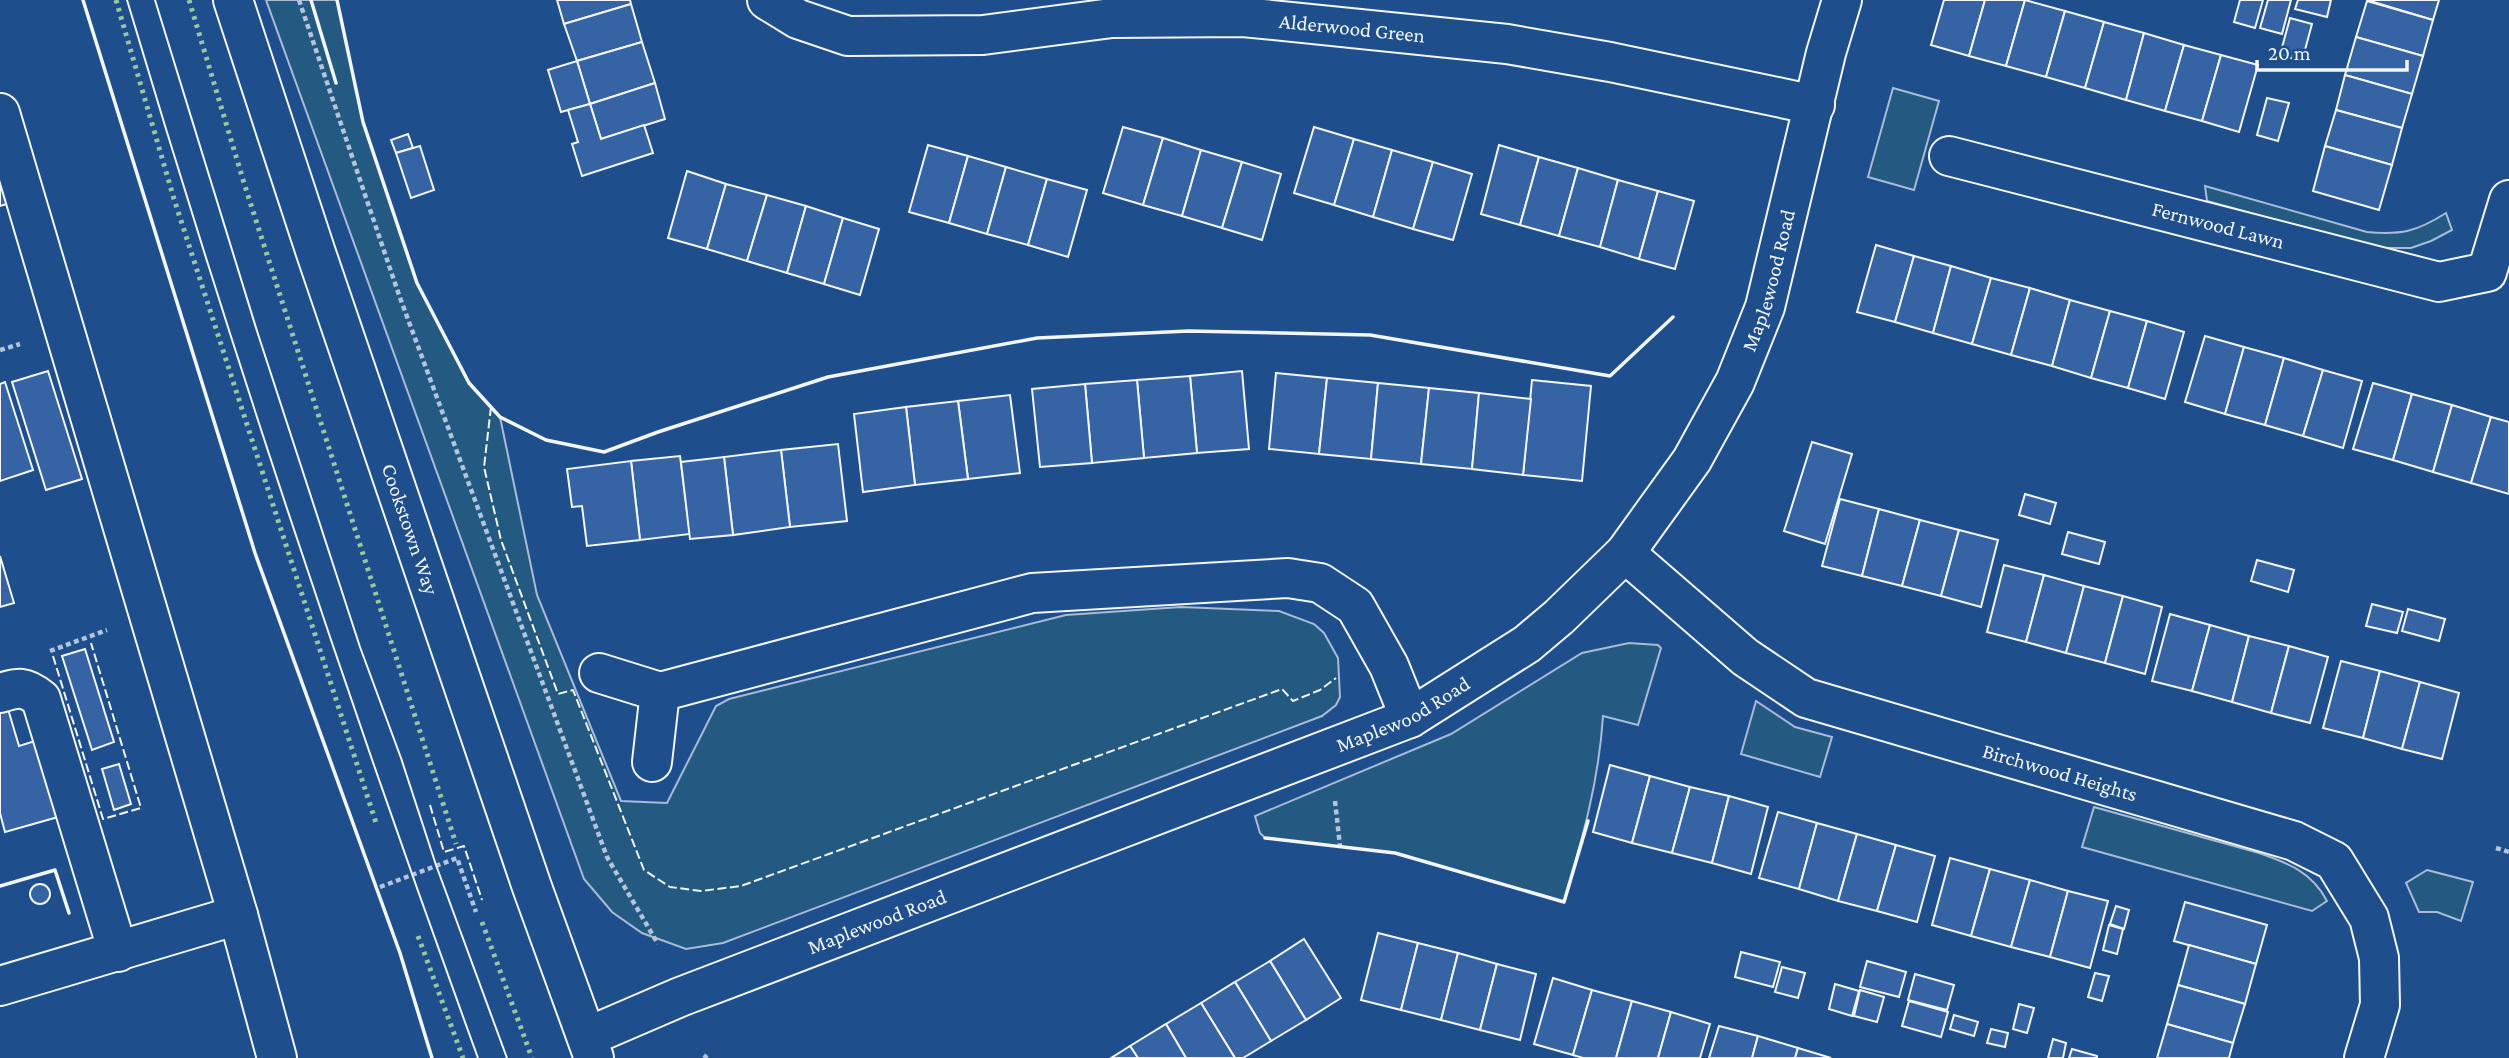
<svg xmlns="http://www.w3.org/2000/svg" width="2509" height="1058" font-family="'Crimson Pro',serif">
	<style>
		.green { fill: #245a82; stroke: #a8bbd7; stroke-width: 2 }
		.building { fill: #3563a3; stroke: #f2f6ff; stroke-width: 2 }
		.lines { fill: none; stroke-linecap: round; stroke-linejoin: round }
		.minor-casing { stroke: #f2f6ff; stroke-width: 42 }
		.path { stroke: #b3c4dc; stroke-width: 4.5; stroke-dasharray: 5 3.5; stroke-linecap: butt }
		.minor { stroke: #1f4e8c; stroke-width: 38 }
		.tram { stroke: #f2f6ff; stroke-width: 2 }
		.hedge { stroke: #97c8a6; stroke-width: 5; stroke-dasharray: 3.5 5; stroke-linecap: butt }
		.fence { stroke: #f2f6ff; stroke-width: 2; stroke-dasharray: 9 3.5; stroke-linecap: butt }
		.wall { stroke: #f2f6ff; stroke-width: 3.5 }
		.labels { text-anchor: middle; stroke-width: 5; stroke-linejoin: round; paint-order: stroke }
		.street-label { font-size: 21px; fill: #f2f6ff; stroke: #1f4e8c }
	</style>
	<rect width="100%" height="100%" fill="#1f4e8c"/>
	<g class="green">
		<path d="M266 0H337L363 122 417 283 469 383 500 417 537 595 621 801 667 803 716 706 729 699 1066 615 1181 607 1279 611 1314 624 1324 633 1338 658 1340 697 1336 705 1322 716 723 943 686 949 642 933 612 912 584 879Z"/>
		<path d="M1893 88 1939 101 1914 190 1868 177Z"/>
		<path d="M2205 186 2367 232C2401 235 2416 232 2446 213L2452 230 2431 241 2411 248H2378L2207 201Z"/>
		<path d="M1629 643 1658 645 1661 648 1638 725 1603 716C1599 781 1582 840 1564 902L1395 853 1265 838 1260 833 1255 816 1451 734 1582 653Z"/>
		<path d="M1756 701 1795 727 1832 737 1820 777 1741 754Z"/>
		<path d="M2094 807 2259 853C2288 863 2312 872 2327 901L2312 911 2082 847Z"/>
		<path d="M2427 870 2473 882 2461 921 2437 912H2419L2406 883Z"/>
	</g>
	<g class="building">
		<path d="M557 0H630L631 4 564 24Z"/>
		<path d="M1944 0H1985L1969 56 1931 45Z"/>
		<path d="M1985 0H2025L2006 66 1969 56Z"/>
		<path d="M2025 0 2065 11 2046 77 2006 66Z"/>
		<path d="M2240 0H2263L2255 28 2234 22Z"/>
		<path d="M2268 0H2291L2282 34 2260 28Z"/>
		<path d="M2298 0H2331L2327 17 2295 9Z"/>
		<path d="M2367 0H2439L2433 20Z"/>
		<path d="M2367 1 2433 20 2423 56 2356 37Z"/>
		<path d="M631 4 642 42 577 61 564 24Z"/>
		<path d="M2065 11 2104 22 2085 88 2046 77Z"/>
		<path d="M2290 18 2312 24 2302 61 2280 55Z"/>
		<path d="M2104 22 2144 33 2126 100 2085 88Z"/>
		<path d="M2144 33 2184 45 2165 111 2126 100Z"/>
		<path d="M2356 37 2423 56 2412 94 2345 75Z"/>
		<path d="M642 42 655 83 590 104 577 61Z"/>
		<path d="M2184 45 2221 55 2202 121 2165 111Z"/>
		<path d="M2221 55 2258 65 2239 132 2202 121Z"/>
		<path d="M577 61 590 104 561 112 548 70Z"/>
		<path d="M2345 75 2412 94 2402 128 2336 110Z"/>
		<path d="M655 83 665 119 601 139 590 104Z"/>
		<path d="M2267 98 2289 103 2278 141 2257 135Z"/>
		<path d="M590 104 601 139 644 125 653 153 582 176 572 144 578 142 568 110Z"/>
		<path d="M2336 110 2402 128 2392 165 2325 146Z"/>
		<path d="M1123 127 1163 138 1143 205 1103 193Z"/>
		<path d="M1314 127 1354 139 1334 205 1294 193Z"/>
		<path d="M408 134 413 148 396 153 391 140Z"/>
		<path d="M1163 138 1201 150 1182 216 1143 205Z"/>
		<path d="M1354 139 1392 150 1373 217 1334 205Z"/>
		<path d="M928 145 968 156 949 223 909 212Z"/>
		<path d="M1499 145 1539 157 1520 225 1481 214Z"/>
		<path d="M420 146 434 190 411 198 396 153Z"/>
		<path d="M2325 146 2392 165 2379 210 2313 191Z"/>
		<path d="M1201 150 1242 162 1222 228 1182 216Z"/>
		<path d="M1392 150 1433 162 1413 229 1373 217Z"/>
		<path d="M968 156 1006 167 987 234 949 223Z"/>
		<path d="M1539 157 1578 168 1559 236 1520 225Z"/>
		<path d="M1242 162 1281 174 1262 240 1222 228Z"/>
		<path d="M1433 162 1472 174 1453 240 1413 229Z"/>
		<path d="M1006 167 1047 179 1028 245 987 234Z"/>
		<path d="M1578 168 1618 180 1600 247 1559 236Z"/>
		<path d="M687 171 726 184 707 249 668 238Z"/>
		<path d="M0 178 10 203 0 206Z"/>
		<path d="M1047 179 1087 190 1068 257 1028 245Z"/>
		<path d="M1618 180 1658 191 1639 259 1600 247Z"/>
		<path d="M726 184 767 195 747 261 707 249Z"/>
		<path d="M1658 191 1694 201 1675 269 1639 259Z"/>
		<path d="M767 195 806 206 787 273 747 261Z"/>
		<path d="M806 206 843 218 824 284 787 273Z"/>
		<path d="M843 218 879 229 860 295 824 284Z"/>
		<path d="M1876 245 1914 256 1895 322 1857 312Z"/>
		<path d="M1914 256 1951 266 1933 333 1895 322Z"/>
		<path d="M1951 266 1991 278 1972 344 1933 333Z"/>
		<path d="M1991 278 2030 288 2011 355 1972 344Z"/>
		<path d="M2030 288 2070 300 2052 366 2011 355Z"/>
		<path d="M2070 300 2110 311 2091 378 2052 366Z"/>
		<path d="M2110 311 2147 321 2128 388 2091 378Z"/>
		<path d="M2147 321 2184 332 2165 399 2128 388Z"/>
		<path d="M2205 336 2244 347 2225 414 2185 402Z"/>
		<path d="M2244 347 2284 358 2265 425 2225 414Z"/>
		<path d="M2284 358 2323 370 2303 436 2265 425Z"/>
		<path d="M2323 370 2362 381 2343 448 2303 436Z"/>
		<path d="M48 371 82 479 46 490 12 382Z"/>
		<path d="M1242 371 1249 449 1197 453 1190 376Z"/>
		<path d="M1276 373 1327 378 1319 454 1269 449Z"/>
		<path d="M1190 376 1197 453 1144 458 1137 380Z"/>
		<path d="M1327 378 1378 383 1371 459 1319 454Z"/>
		<path d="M1137 380 1144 458 1092 463 1085 384Z"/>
		<path d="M1532 380 1591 386 1582 481 1523 475Z"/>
		<path d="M5 382 33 470 0 481V384Z"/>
		<path d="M1378 383 1429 388 1421 464 1371 459Z"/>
		<path d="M2373 383 2412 394 2393 460 2353 449Z"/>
		<path d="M1085 384 1092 463 1040 467 1032 389Z"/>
		<path d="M1429 388 1479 393 1472 469 1421 464Z"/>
		<path d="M1479 393 1531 399 1523 475 1472 469Z"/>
		<path d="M2412 394 2452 405 2433 472 2393 460Z"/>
		<path d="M1010 395 1020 473 968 479 958 401Z"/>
		<path d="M958 401 968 479 915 485 906 407Z"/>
		<path d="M2452 405 2491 417 2471 483 2433 472Z"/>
		<path d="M906 407 915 485 863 492 854 414Z"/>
		<path d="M2491 417 2509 422V494L2471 483Z"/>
		<path d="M1812 442 1852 454 1825 544 1784 531Z"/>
		<path d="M838 444 847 521 790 527 781 450Z"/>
		<path d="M781 450 790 527 733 535 724 457Z"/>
		<path d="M680 456 690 534 640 540 631 461Z"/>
		<path d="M724 457 733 535 690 539 681 462Z"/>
		<path d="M631 461 640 540 587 546 582 506 572 507 567 469Z"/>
		<path d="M2025 494 2056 503 2050 524 2019 515Z"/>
		<path d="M1840 499 1879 509 1862 576 1822 566Z"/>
		<path d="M1879 509 1920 520 1902 586 1862 576Z"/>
		<path d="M1920 520 1959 530 1941 596 1902 586Z"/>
		<path d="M1959 530 1998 540 1981 607 1941 596Z"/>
		<path d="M2068 532 2105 542 2099 564 2062 554Z"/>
		<path d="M0 556 14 603 0 607Z"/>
		<path d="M2257 560 2294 570 2288 592 2251 581Z"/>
		<path d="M2004 565 2044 575 2026 642 1987 632Z"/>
		<path d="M2044 575 2084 586 2066 653 2026 642Z"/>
		<path d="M2084 586 2123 596 2105 663 2066 653Z"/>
		<path d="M2123 596 2162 607 2145 674 2105 663Z"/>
		<path d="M2372 604 2403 612 2397 633 2366 626Z"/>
		<path d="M2408 609 2445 619 2439 641 2402 631Z"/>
		<path d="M2170 614 2210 625 2192 691 2152 681Z"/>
		<path d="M2210 625 2249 636 2232 702 2192 691Z"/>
		<path d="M2249 636 2289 646 2271 713 2232 702Z"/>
		<path d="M2289 646 2328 657 2310 723 2271 713Z"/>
		<path d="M85 649 114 742 92 750 62 656Z"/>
		<path d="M2341 661 2380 671 2363 738 2323 728Z"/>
		<path d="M2380 671 2420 682 2402 749 2363 738Z"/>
		<path d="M2420 682 2459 693 2442 759 2402 749Z"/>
		<path d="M8 709 19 746 35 741 58 817 5 832 0 813V712Z"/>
		<path d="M119 764 131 804 114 810 102 769Z"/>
		<path d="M1610 765 1650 776 1632 843 1593 832Z"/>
		<path d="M1650 776 1690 787 1672 853 1632 843Z"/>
		<path d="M1690 787 1729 796 1712 863 1672 853Z"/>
		<path d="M1729 796 1768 807 1751 874 1712 863Z"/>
		<path d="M1778 812 1817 823 1799 889 1759 878Z"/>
		<path d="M1817 823 1857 834 1838 901 1799 889Z"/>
		<path d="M1857 834 1896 845 1877 911 1838 901Z"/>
		<path d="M1896 845 1935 856 1917 922 1877 911Z"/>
		<path d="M1950 858 1990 869 1971 936 1932 925Z"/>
		<path d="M1990 869 2030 880 2011 947 1971 936Z"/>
		<path d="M2030 880 2068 891 2050 957 2011 947Z"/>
		<circle cx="40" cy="894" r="10"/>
		<path d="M2068 891 2108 901 2090 968 2050 957Z"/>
		<path d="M2185 902 2267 925 2256 964 2174 941Z"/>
		<path d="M2116 906 2129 910 2124 929 2110 924Z"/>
		<path d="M2109 925 2123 929 2117 954 2103 950Z"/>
		<path d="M1378 933 1418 943 1401 1010 1361 1000Z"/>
		<path d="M1304 939 1341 998 1306 1020 1270 961Z"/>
		<path d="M1418 943 1458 953 1441 1020 1401 1010Z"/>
		<path d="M2189 945 2256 964 2245 1004 2178 985Z"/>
		<path d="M1741 952 1780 962 1773 987 1735 977Z"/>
		<path d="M1458 953 1497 964 1480 1030 1441 1020Z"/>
		<path d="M1270 961 1306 1020 1271 1041 1235 982Z"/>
		<path d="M1867 961 1906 972 1899 997 1860 987Z"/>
		<path d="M1497 964 1536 974 1520 1040 1480 1030Z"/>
		<path d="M1782 967 1805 973 1798 998 1775 992Z"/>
		<path d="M2095 973 2109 976 2102 1001 2088 997Z"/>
		<path d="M1915 974 1954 985 1947 1010 1908 1000Z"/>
		<path d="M1553 978 1592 990 1573 1055 1534 1044Z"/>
		<path d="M1235 982 1271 1041 1243 1058H1235L1201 1003Z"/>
		<path d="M1835 984 1859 991 1852 1016 1829 1009Z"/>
		<path d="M2178 985 2245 1004 2233 1043 2167 1024Z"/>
		<path d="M1592 990 1632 1001 1616 1058H1583L1573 1055Z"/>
		<path d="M1860 990 1884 997 1877 1022 1854 1016Z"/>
		<path d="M1632 1001 1671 1012 1658 1058H1616Z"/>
		<path d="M1909 1001 1948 1012 1941 1037 1902 1026Z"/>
		<path d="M1201 1003 1235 1058H1186L1166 1024Z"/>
		<path d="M2019 1004 2034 1008 2027 1033 2013 1029Z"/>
		<path d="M1671 1012 1710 1024 1700 1058H1658Z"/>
		<path d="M1954 1015 1978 1022 1974 1036 1950 1029Z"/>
		<path d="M1166 1024 1186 1058H1138L1130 1046Z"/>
		<path d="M2167 1024 2233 1043 2229 1058H2157Z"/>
		<path d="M1719 1026 1758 1036 1752 1058H1709Z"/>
		<path d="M1991 1029 2008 1033 2005 1047 1987 1043Z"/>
		<path d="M1758 1036 1798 1048 1795 1058H1752Z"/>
		<path d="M2053 1039 2066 1043 2063 1058H2048Z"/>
		<path d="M1130 1046 1138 1058H1111Z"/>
		<path d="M1798 1048 1831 1058H1795Z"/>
		<path d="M2072 1049 2097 1056V1058H2069Z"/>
	</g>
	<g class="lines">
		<g class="minor-casing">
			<g id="minor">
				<path id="s1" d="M233 0 316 253 532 887 594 1058"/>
				<path id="s2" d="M767 0 798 19 848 36 983 35 1112 18 1243 17 1507 44 1610 62 1815 105"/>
				<path d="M0 113 238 915 277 1058"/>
				<path id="s3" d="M1949 156 2439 282 2487 272 2509 200"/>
				<path id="s4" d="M1625 553 1745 657 1806 698 2294 841 2334 861 2369 918 2379 958 2380 1005 2364 1058"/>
				<path d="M599 673 660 692"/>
				<path d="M0 693C19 687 25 686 41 699L118 952"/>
				<path d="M652 762 660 692 1032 593 1288 578 1320 583 1355 606 1389 666 1410 718"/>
				<path d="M0 986 238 915"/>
				<path id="s5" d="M587 1037 680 997 1410 718 1527 644 1559 617 1625 553 1692 460 1735 382 1765 307 1826 53 1842 0"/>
			</g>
		</g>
		<g class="path">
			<path d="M299 0 399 295 607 857 658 944"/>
			<path d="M0 350 20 344"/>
			<path d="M50 651 107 630"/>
			<path d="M1335 801 1340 846"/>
			<path d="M2496 848 2509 852"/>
			<path d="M380 887 457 858 476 912"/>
			<path d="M704 1058 707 1055"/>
		</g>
		<use href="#minor" class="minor"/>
		<g class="tram">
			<path d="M127 0C233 356 351 709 478 1058"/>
			<path d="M155 0 257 331 360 647 401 758 436 865 507 1058"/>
		</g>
		<g class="hedge">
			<path d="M116 0 174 199 376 823"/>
			<path d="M189 0 244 183 456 844"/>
			<path d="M482 922 532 1058"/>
			<path d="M418 936 463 1058"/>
		</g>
		<g class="fence">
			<path d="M491 407 484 467 501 540 558 694 573 690 644 870 670 887 701 891 741 886 1282 689 1293 701 1320 690 1336 678"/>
			<path d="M53 656 103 819 141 808 91 643"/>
			<path d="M430 805 444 852 464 846 482 900"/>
		</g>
		<g class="wall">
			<path d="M83 0 255 553 400 953 432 1058"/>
			<path d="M311 0 336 83"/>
			<path d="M337 0 363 122 417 283 469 383 500 417 546 440 604 452 658 432 828 377 1037 338 1189 331 1370 335 1610 376 1673 317"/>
			<path d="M1265 838 1395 853 1564 902 1588 821"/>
			<path d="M0 886 55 870 69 913"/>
		</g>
	</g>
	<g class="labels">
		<g class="street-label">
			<text dy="7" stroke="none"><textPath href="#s2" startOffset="595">Alderwood Green</textPath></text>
			<text dy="7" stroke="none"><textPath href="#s3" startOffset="278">Fernwood Lawn</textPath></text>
			<text dy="7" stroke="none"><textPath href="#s5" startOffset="1466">Maplewood Road</textPath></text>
			<text dy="7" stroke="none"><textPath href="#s1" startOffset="558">Cookstown Way</textPath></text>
			<text dy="7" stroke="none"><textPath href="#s5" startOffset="878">Maplewood Road</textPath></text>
			<text dy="7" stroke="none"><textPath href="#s4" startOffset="497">Birchwood Heights</textPath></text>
			<text dy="7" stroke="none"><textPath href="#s5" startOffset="312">Maplewood Road</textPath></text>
		</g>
	</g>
	<path d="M2257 60v10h150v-10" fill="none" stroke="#f2f6ff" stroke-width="3.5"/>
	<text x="2268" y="60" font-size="21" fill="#f2f6ff" stroke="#1f4e8c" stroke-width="5" paint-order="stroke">20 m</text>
</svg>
